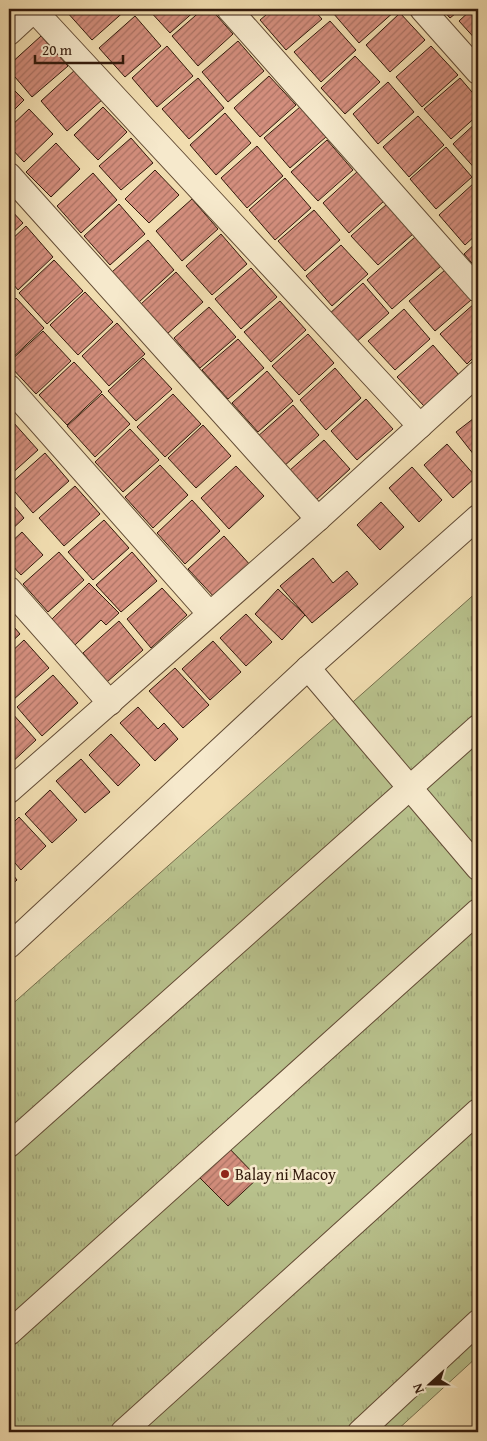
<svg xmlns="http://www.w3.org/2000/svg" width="487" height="1441" font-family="'Gentium Book Plus',serif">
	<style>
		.grass { fill: url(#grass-tufts); stroke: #766e4c }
		.building { fill: url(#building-hatch); stroke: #331a0c }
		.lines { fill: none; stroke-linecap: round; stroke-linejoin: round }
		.minor-casing { stroke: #624b35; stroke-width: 26 }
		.minor { stroke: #f6e9cc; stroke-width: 24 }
		.poi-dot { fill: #8f2418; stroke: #f6e9cc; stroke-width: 2 }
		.labels { text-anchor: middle; stroke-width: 5; stroke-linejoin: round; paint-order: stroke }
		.poi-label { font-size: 16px; fill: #331a0c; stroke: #f6e9cc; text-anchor: start }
	</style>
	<defs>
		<pattern id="grass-tufts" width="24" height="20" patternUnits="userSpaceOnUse" patternTransform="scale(1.25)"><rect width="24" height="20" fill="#b8c18c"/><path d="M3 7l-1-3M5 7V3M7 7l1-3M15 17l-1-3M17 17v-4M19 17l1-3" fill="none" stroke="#9fa578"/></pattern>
		<pattern id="building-hatch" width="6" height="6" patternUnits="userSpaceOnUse" patternTransform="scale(1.25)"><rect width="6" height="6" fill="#d38e7d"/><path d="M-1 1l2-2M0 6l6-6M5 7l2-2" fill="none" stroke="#ac7365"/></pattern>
	</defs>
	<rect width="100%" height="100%" fill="#f1ddb0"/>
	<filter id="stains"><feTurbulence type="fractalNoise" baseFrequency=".004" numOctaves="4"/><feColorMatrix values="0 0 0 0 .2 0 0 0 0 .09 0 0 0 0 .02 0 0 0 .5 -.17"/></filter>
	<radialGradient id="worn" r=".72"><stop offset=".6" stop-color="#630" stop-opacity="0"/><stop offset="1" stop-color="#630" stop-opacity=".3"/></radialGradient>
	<path class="grass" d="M478 591V1356L395 1432H9V1007Z"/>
	<g class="building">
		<path d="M68 9H127L92 40 66 11Z"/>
		<path d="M148 9H197L170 33Z"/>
		<path d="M203 9H211L233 34 198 66 172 36Z"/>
		<path d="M254 9H265L259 14Z"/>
		<path d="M273 9H313L322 19 286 50 260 20Z"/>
		<path d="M337 9H392L395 11 359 43 333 13Z"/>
		<path d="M442 9H461L450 18Z"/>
		<path d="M472 9H478V42L459 21Z"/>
		<path d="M400 13 425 40 390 72 366 45Z"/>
		<path d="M135 16 161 46 125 77 99 48Z"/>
		<path d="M330 21 356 50 321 82 294 52Z"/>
		<path d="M41 36 68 66 32 97 9 70V65Z"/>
		<path d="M238 41 264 71 228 102 202 72Z"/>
		<path d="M167 46 193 76 157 107 132 78Z"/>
		<path d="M431 46 458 75 422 107 396 77Z"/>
		<path d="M355 56 380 82 345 114 321 88Z"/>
		<path d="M76 69 103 99 67 131 41 101Z"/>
		<path d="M269 76 296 105 260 137 234 108Z"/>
		<path d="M198 78 224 108 189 139 162 109Z"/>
		<path d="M460 78 478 99V115L451 139 424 109Z"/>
		<path d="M388 82 414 112 378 144 353 114Z"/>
		<path d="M9 85 24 100 9 115Z"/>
		<path d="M103 107 127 132 98 160 74 135Z"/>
		<path d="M300 107 326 137 290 168 264 138Z"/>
		<path d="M29 109 53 134 24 162 9 146V128Z"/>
		<path d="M225 113 251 143 216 175 190 145Z"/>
		<path d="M418 116 444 145 409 177 383 147Z"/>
		<path d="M478 121V172L453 144Z"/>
		<path d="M131 138 153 163 121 190 99 166Z"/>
		<path d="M327 140 353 170 318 201 291 172Z"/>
		<path d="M56 143 80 169 51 197 26 172Z"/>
		<path d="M257 146 283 176 247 208 221 178Z"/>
		<path d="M446 147 472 177 436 209 410 179Z"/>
		<path d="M155 170 179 195 149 223 125 199Z"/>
		<path d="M358 171 384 201 349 233 323 203Z"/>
		<path d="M93 173 117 200 81 233 57 206Z"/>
		<path d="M285 178 311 208 275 240 249 210Z"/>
		<path d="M474 183 478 188V233L465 245 439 215Z"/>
		<path d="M192 199 218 229 182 261 156 231Z"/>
		<path d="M119 204 145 234 110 265 84 236Z"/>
		<path d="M387 204 413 234 378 265 351 236Z"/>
		<path d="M9 208 23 223 9 236Z"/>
		<path d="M314 210 340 240 305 271 278 241Z"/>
		<path d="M26 226 53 257 18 290 9 279V242Z"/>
		<path d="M221 234 247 264 212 295 186 266Z"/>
		<path d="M415 237 441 266 392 309 367 280Z"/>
		<path d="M148 240 174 270 139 302 112 272Z"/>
		<path d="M478 241V270L464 254Z"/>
		<path d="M341 245 368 274 332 306 306 276Z"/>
		<path d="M54 260 83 291 47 324 19 293Z"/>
		<path d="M251 268 277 297 241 329 215 299Z"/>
		<path d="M445 270 471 300 435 331 409 301Z"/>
		<path d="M176 272 203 302 167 334 141 304Z"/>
		<path d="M363 283 389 313 354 344 328 315Z"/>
		<path d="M85 292 113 322 78 355 50 325Z"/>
		<path d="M16 298 44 328 9 361V305Z"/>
		<path d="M280 301 306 330 271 362 244 332Z"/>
		<path d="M475 303 478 306V353L467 364 440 334Z"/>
		<path d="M209 307 236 337 200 368 174 338Z"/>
		<path d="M404 309 430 339 395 370 368 341Z"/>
		<path d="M117 323 145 354 109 386 82 356Z"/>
		<path d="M43 331 71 361 36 394 9 365V362Z"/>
		<path d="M308 334 334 363 299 395 272 366Z"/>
		<path d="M238 339 264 368 228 399 202 370Z"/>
		<path d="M433 345 459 375 424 406 397 377Z"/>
		<path d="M143 358 172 389 136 421 108 391Z"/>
		<path d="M74 362 102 392 67 425 39 395Z"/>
		<path d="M335 368 361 398 326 430 300 400Z"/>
		<path d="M267 371 293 401 258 432 232 403Z"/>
		<path d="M102 394 130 424 95 457 67 426Z"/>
		<path d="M173 394 201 424 165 457 137 427Z"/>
		<path d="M366 399 393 429 357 460 331 431Z"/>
		<path d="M293 405 319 435 283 467 257 437Z"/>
		<path d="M478 415V460L456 432Z"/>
		<path d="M13 422 38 450 9 476V426Z"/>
		<path d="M203 425 231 456 196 488 168 458Z"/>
		<path d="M130 429 159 460 123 492 95 462Z"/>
		<path d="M324 440 350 469 315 501 289 471Z"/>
		<path d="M447 444 476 477 453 498 424 465Z"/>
		<path d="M45 453 69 481 33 513 9 485Z"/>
		<path d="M160 465 188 495 153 528 125 497Z"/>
		<path d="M236 466 264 496 229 529 201 498Z"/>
		<path d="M412 467 442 500 419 522 389 488Z"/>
		<path d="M75 486 100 514 64 546 39 518Z"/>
		<path d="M9 500 24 518 9 532Z"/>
		<path d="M192 500 220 531 185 564 157 533Z"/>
		<path d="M381 502 404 527 380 550 357 525Z"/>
		<path d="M104 520 129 548 93 580 68 552Z"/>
		<path d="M22 532 43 555 21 575 9 562V544Z"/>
		<path d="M224 536 252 567 216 599 188 569Z"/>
		<path d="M59 552 84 580 48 612 23 584Z"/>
		<path d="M132 552 157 581 121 612 96 585Z"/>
		<path d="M313 558 333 583 347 571 358 584 312 623 280 586Z"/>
		<path d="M89 583 119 613 106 625 101 620 75 645 51 620Z"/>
		<path d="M162 588 187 615 151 648 127 619Z"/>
		<path d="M278 589 305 615 282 640 255 614Z"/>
		<path d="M246 614 272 642 246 666 220 638Z"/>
		<path d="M9 621 20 634 9 644Z"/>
		<path d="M119 621 143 650 107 682 83 653Z"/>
		<path d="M24 640 49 668 13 700 9 695V654Z"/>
		<path d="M213 641 241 672 210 700 182 669Z"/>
		<path d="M175 668 209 705 183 728 149 691Z"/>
		<path d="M53 675 78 703 42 736 17 707Z"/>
		<path d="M138 707 158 729 164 723 178 739 155 761 120 723Z"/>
		<path d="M11 712 36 740 9 765V715Z"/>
		<path d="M111 734 140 765 118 786 89 755Z"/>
		<path d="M81 759 110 792 85 813 56 781Z"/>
		<path d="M50 790 77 820 52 843 25 814Z"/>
		<path d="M19 817 46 846 21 870 9 856V827Z"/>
		<path d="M9 870 17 880 9 887Z"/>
		<path d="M223 1142 258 1178 228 1206 192 1170Z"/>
	</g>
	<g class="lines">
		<g class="minor-casing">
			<g id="minor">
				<path d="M229 9 478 290"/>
				<path d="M422 9 478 72"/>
				<path d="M34 10 420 426"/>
				<path d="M9 33 35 9"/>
				<path d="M9 175 318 519"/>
				<path d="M9 387 209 613"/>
				<path d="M9 589 110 703"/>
				<path d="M308 668 478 868"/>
				<path d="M9 791 318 519 478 373"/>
				<path d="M9 946 308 668 478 517"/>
				<path d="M9 1145 478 727"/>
				<path d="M9 1333 478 911"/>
				<path d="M123 1432 478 1111"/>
				<path d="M360 1432 478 1322"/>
			</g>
		</g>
		<use href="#minor" class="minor"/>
	</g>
	<circle class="poi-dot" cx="225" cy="1174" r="5"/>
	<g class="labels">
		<g class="poi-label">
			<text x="235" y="1180">Balay ni Macoy</text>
		</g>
	</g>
	<rect width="487" height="1441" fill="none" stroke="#f1ddb0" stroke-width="30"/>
	<rect x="10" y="10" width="467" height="1421" fill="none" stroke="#331a0c" stroke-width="2.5"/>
	<rect x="15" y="15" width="457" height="1411" fill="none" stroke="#331a0c"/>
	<g transform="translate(430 1384) rotate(249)" stroke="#f6e9cc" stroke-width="4" paint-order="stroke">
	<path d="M0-4L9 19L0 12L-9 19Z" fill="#331a0c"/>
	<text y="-8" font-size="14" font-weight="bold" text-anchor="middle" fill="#331a0c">N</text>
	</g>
	<path d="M35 55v8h88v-8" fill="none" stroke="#331a0c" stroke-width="2.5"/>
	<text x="42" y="55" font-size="15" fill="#331a0c" stroke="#f6e9cc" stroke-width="4" paint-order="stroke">20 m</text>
	<rect width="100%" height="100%" filter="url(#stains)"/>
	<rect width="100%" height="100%" fill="url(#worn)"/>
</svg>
